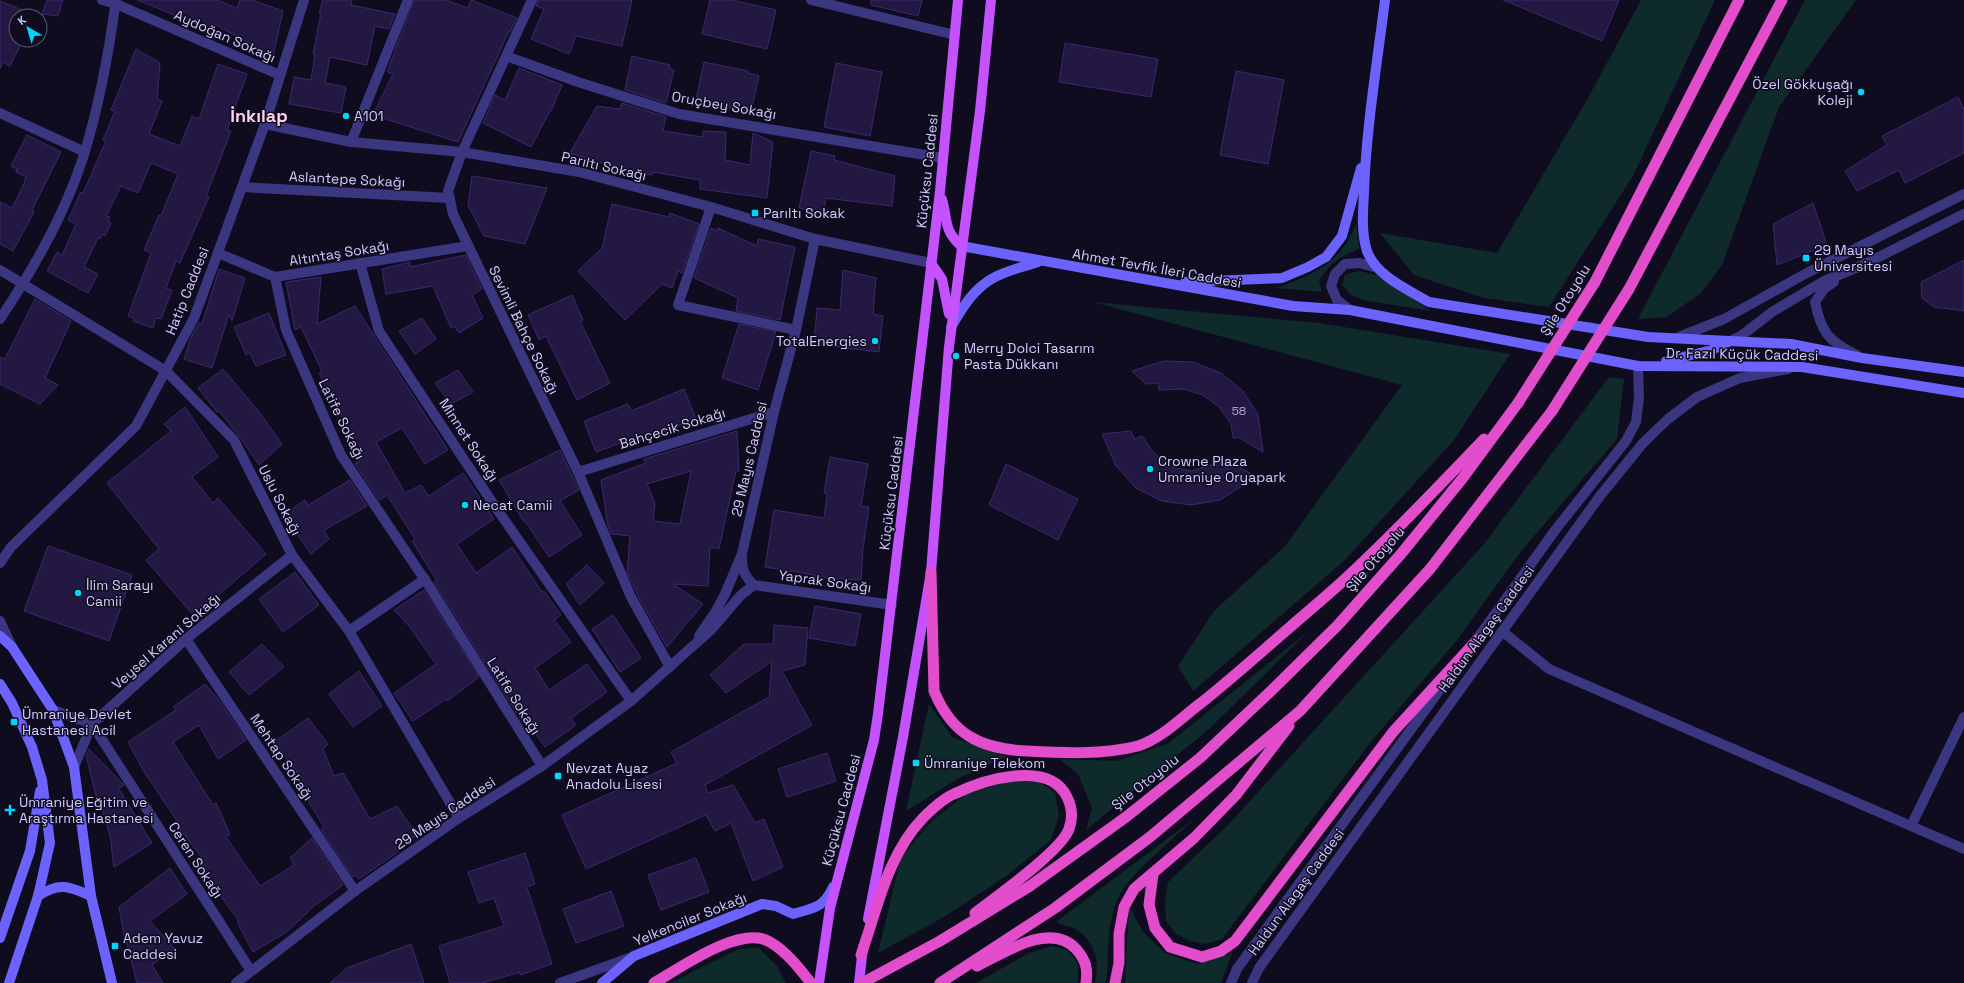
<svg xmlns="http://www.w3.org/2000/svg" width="1964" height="983" font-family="'Space Grotesk',sans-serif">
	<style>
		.green { fill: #0f2a2a }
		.building { fill: #221842; stroke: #39296e; fill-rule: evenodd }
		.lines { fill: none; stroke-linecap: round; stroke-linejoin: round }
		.minor { stroke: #3b3680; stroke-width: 10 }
		.tertiary { stroke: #3b3680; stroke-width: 10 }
		.secondary { stroke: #6c63ff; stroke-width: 10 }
		.primary { stroke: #c453ff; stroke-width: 10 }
		.trunk { stroke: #e24dcc; stroke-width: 11 }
		.trunk-bridge { stroke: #e24dcc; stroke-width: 11 }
		.poi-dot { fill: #00d6f7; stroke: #100c20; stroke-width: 1.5 }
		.labels { text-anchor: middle; stroke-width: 3; stroke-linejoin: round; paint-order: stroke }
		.number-label { font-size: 12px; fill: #a79fd0 }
		.street-label { font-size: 14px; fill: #d3ccff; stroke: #100c20 }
		.poi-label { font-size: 14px; fill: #d3ccff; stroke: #100c20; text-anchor: start }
		.district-label { font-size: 18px; font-weight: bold; fill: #ffceeb; stroke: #100c20 }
	</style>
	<rect width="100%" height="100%" fill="#100c20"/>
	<g class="green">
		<path d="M1641 0H1715L1633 176 1549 307 1484 298 1414 275 1380 233 1497 253 1588 98Z"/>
		<path d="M1805 0H1856L1779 107 1722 265 1701 293 1667 317 1638 319Z"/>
		<path d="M1356 224 1359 249C1339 257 1331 262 1319 281L1322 292 1276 288C1312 276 1342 262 1356 224Z"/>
		<path d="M1358 271 1378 275 1431 311 1363 300 1351 295 1342 285 1345 275Z"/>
		<path d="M1093 302 1319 323 1510 354 1454 440 1344 561 1193 691 1178 666 1214 611 1285 546 1402 385Z"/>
		<path d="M1609 377 1624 379 1617 439 1522 550 1457 640 1369 744 1222 939 1205 944 1191 941 1176 934 1166 921 1165 902 1168 882 1228 825 1484 544Z"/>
		<path d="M1310 630 1209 729 1086 830 1092 808 1078 774 1059 759 1117 761 1169 743Z"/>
		<path d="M929 704 952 737 1006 757 957 779 906 811Z"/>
		<path d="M1035 780 1055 792 1059 817 1050 841 1006 876 944 917 878 953 901 857 933 820 965 795 1008 781Z"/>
		<path d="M1195 818C1175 838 1133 871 1120 894 1107 919 1108 951 1107 978L1105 983H1095C1100 964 1096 945 1080 932 1074 927 1063 925 1056 922Z"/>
		<path d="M1129 907 1144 933 1165 953 1197 964 1232 953 1221 983H1125Z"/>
		<path d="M1052 946 1067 950 1078 963V983H976L1029 953Z"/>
		<path d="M759 948 777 966 786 983H670L739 949Z"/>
	</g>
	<g class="building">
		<path d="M47 0H63L58 16 42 14Z"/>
		<path d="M137 0H217L237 8 240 0H252L283 11 273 56 214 24 212 28 204 25V27Z"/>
		<path d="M323 0H352L351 5 395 14 389 29 375 26 367 65 330 57 325 83 346 87 341 113 289 104 294 77 311 80 315 54H313L321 13H319Z"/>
		<path d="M414 0H446L468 8 471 0 517 18 510 32 509 31 458 142 373 115 393 74 387 72Z"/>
		<path d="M538 0H632L622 46 576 36 569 54 531 39 544 9 536 6Z"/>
		<path d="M710 0H732L776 10 767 49 702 34Z"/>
		<path d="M871 0H922L918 16 871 5Z"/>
		<path d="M1503 0H1619L1602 41Z"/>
		<path d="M0 1 27 12 25 16H16V35L14 40H23L10 66 3 62 0 69Z"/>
		<path d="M1065 43 1158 59 1151 97 1059 82Z"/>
		<path d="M136 49 160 63 157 99 162 101 149 134 180 146 192 116 199 119 218 64 247 74 227 130 231 131 206 196 209 197 180 263 176 261 166 288 172 290 161 319 156 318 153 328 133 321 134 318 128 316 151 253 144 250 159 215 161 216 178 174 151 163 138 193 121 186 106 216 110 217 108 221 111 223 105 236 103 234 100 239 98 238 84 267 98 274 88 293 47 271 57 252 62 255 76 224 68 220 81 192 83 193 106 141 103 140 115 111 111 110Z"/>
		<path d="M632 56 670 65 669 68 674 70 666 103 625 90Z"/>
		<path d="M704 62 748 71V73L759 76 751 112 696 100Z"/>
		<path d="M836 63 882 72 870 136 824 127Z"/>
		<path d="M519 68 562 85 551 111H550L531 147 483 123 495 95 505 100Z"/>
		<path d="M1236 71 1284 80 1268 164 1220 155Z"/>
		<path d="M1958 97 1964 109V153L1905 183 1899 170 1857 191 1845 171 1887 145 1882 136Z"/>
		<path d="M622 103 666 117 663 131 703 137V131L726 132 725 160 750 165 753 133 773 142 767 198 700 189V180L653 172 652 175 598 162 570 153 597 106 620 109Z"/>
		<path d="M27 135 61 152 32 210 34 212 13 251 0 244V202L12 208 24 184 26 177 16 172 17 169 11 166Z"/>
		<path d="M811 151 835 156 834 160 895 176 892 206 826 198 823 213 799 208Z"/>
		<path d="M472 176 547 188 525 244 484 236 468 205Z"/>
		<path d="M1813 203 1827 245 1777 265 1773 224Z"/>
		<path d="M612 204 669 217 670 213 699 224 682 273 678 271 672 288 662 284 625 320 578 271 602 248Z"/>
		<path d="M711 228 717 231 718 228 757 246 758 239 795 247 780 320 736 311 738 298 694 278Z"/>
		<path d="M466 255 482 289 472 295 483 318 459 333 454 326 451 328 433 286 386 294 382 269 410 262V267Z"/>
		<path d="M1964 260V311L1934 307 1922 298 1921 282Z"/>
		<path d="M219 269 245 278 232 321 229 314 212 368 184 359 191 337 199 323 202 324Z"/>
		<path d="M843 270 876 278 873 314 883 316 879 352 814 344 817 308 840 310Z"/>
		<path d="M321 277 317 324 355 306 448 450 425 464 402 428 376 442 405 493 421 485 429 496 463 473 494 519 457 544 476 573 512 547 542 592 544 591 561 615 554 620 571 642 535 668 549 690 587 664 607 692 571 718 576 725 545 747 526 720 523 722 511 704 434 582 437 581 412 541 415 539 387 495 379 500 355 464 358 463 356 460 362 456 319 373 322 371 301 327 295 330 286 282Z"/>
		<path d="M572 295 583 320 580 321 610 383 577 400 546 336 539 340 528 315Z"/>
		<path d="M35 299 71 321 45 378 58 385 40 404 0 384V357L5 359Z"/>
		<path d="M269 313 286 355 256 366 250 353 246 355 234 327Z"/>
		<path d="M422 318 436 339 415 354 399 331Z"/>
		<path d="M739 324 776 332 758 390 722 378Z"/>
		<path d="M1164 361 1193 362 1221 373 1243 391 1258 415 1263 452 1238 437 1233 438 1231 424 1219 407 1203 395 1184 389 1159 390 1158 383 1146 384 1132 371Z"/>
		<path d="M223 369 260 413 282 444 259 465 239 436 219 411 217 412 198 388Z"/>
		<path d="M458 370 473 392 451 404 435 383Z"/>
		<path d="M684 389 696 419 638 442 636 437 596 452 584 421 628 404 631 411Z"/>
		<path d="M185 407 218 457 192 477 213 503 218 498 266 554 194 616 146 560 159 549 107 483 171 431 164 424Z"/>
		<path d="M737 431 739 471H736L719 549 710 547 708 586 673 584 703 604 667 647 640 600 627 572 630 536 611 534 608 526 601 480 646 463 644 459ZM691 471 680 524 653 521 655 504 647 484Z"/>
		<path d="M1131 431 1134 439 1142 436 1154 453 1171 467 1192 471 1223 461 1229 467 1236 465 1256 477 1220 500 1191 505 1162 501 1136 488 1116 466 1102 434Z"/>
		<path d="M560 450 579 490 560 501 582 535 549 557 525 521 524 522 499 480Z"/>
		<path d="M830 457 868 464 861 506 869 507 863 549 861 580 814 577V575L765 567 774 510 824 518 827 494 824 493Z"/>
		<path d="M1006 464 1078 499 1058 540 989 505Z"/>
		<path d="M350 480 367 506 324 530 329 539 311 554 284 515 305 500 308 505Z"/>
		<path d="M48 546 132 575 109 641 24 611Z"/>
		<path d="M587 565 604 583 580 605 566 584Z"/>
		<path d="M295 572 319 605 283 632 259 599Z"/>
		<path d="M424 590 479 677 447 701 446 699 413 721 394 693 436 664 409 626 394 610Z"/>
		<path d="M815 606 861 614 855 646 809 638Z"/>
		<path d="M613 615 641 658 620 672 592 629Z"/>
		<path d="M774 625 808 628 805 665 782 671 812 725 705 785 708 793 733 785 755 823 764 819 783 867 753 881 731 823 715 831 706 815 586 869 562 815 677 763 671 752 769 697 772 661 726 693 710 675 744 644H773Z"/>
		<path d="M262 644 284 667 249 695 229 672Z"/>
		<path d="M359 671 382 706 353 727 329 694Z"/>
		<path d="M205 684 219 700 246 740 218 759 199 725 173 742 213 805 216 803 230 834 226 837 260 886 294 865 290 858 312 838 343 885 315 905 288 931 253 952 237 922 239 921 197 863 202 858 179 828 181 827 143 770 128 742 176 710 173 707Z"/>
		<path d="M308 718 328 744 323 749 334 776 343 773 370 819 397 806 417 835 395 854 359 879 356 875 353 877 321 829 324 827 298 784 303 780 274 742Z"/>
		<path d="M89 749 124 785 119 789 152 843 114 867 110 835 100 803 98 804 86 755Z"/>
		<path d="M827 753 836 781 787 797 778 769Z"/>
		<path d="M525 853 535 884 527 887 552 964 520 975V972L483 983H450L439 946 504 926 494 898 479 903 468 872Z"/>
		<path d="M696 858 709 892 661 910 648 875Z"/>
		<path d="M170 868 187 894 150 921 174 948 152 965 163 983H137L126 939 125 940 119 907Z"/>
		<path d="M611 891 624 926 576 943 563 909Z"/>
		<path d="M411 944 424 983H330L347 968Z"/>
	</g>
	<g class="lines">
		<g class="minor">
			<path d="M102 0 116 4 280 75"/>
			<path d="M532 0 462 152 448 191 453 214 578 472 631 597 670 667"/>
			<path d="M811 0 955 35"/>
			<path d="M506 56 578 82 679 114 943 158"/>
			<path d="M0 113 85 152"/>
			<path d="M265 124 351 142 462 152 579 172 711 207 815 239"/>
			<path d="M351 142 408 0"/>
			<path d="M242 187 450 198"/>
			<path d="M711 207 678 305 796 330"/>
			<path d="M218 253 275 277 468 246"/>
			<path d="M360 263 379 331 494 505 631 701"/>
			<path d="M0 270 166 371 234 440 292 555 349 631 459 818"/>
			<path d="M275 277 286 330 341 455 429 586 542 766"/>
			<path d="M0 319C35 267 67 211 85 151 100 102 109 51 116 0"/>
			<path d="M578 472 774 412"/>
			<path d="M0 563 11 547 136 426 194 318 265 124 304 0"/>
			<path d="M349 631 425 579"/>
			<path d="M186 639 355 891"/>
			<path d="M53 710 92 724 186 639 292 555"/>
			<path d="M92 724 251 971"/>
			<path d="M74 767 92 724"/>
			<path d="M1911 826 1964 717"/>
		</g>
		<g class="tertiary">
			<path d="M1834 282 1824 289 1815 302C1821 332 1829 342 1857 355"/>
			<path d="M1350 310 1337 300 1331 286 1335 274 1345 264 1360 263 1377 268"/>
			<path d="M1679 337 1724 319 1805 274 1964 194"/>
			<path d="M1730 341 1741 336 1772 312 1824 281 1863 265 1964 214"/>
			<path d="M742 558C742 570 745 577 754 585"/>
			<path d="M754 585 892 605"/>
			<path d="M0 621 12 647"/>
			<path d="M1502 631 1549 669 1964 849"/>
			<path d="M699 636 716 611 725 594 742 554 774 412 796 330 815 239 931 263"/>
			<path d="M1472 646 1556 529 1626 441 1636 422 1639 397 1638 366"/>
			<path d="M236 983 355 891 459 818 542 766 631 701 711 630 741 595 754 585"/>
			<path d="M560 983 632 957"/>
			<path d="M1231 983 1237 969 1452 673"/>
			<path d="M1252 983 1259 968 1600 496 1643 443 1668 419 1697 397 1740 378 1788 369"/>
		</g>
		<g class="secondary">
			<path d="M1385 0C1377 64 1366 129 1364 193 1363 212 1361 232 1367 251 1376 276 1407 289 1429 302L1648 337 1791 344 1862 358 1964 372"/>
			<path d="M961 246 1293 306 1350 310 1638 366 1802 367 1964 393"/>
			<path d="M1185 282 1282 278 1308 267 1326 257 1342 236 1361 168"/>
			<path d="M951 327C960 312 969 296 983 285 998 272 1021 268 1038 262"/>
			<path d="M1666 361 1712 350 1730 341"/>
			<path d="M0 636 12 647 53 710 74 767 91 896 112 983"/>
			<path d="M0 684 12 703 32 747 42 780 50 843 38 896 9 983"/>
			<path d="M38 896C59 882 69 886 91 896"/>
			<path d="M0 938 30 851 40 791"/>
			<path d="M602 983 634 956 762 904 776 906 793 914C813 908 824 908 833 887"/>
		</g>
		<g class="primary">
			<path d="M942 199C948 220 943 229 961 246"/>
			<path d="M931 263 942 279 949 314"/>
			<path d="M868 919 903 737 931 572 949 347 980 111 991 0"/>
			<path d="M819 983 830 908 874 740 878 714 940 191 958 0"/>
			<path d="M859 983 863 947"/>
		</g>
		<g class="trunk">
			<path d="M1595 282 1739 0"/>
			<path d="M1629 289 1782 0"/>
			<path d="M931 572 934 691C952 735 981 749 1027 751 1062 753 1103 755 1138 746 1161 739 1182 717 1201 703 1231 679 1260 653 1289 628 1313 607 1339 586 1362 563 1404 523 1444 481 1484 439"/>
			<path d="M1153 874 1149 905 1155 928 1170 947 1202 957 1221 951 1235 941 1393 732 1477 640"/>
			<path d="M861 955C877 909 888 854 923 818 931 810 944 798 954 794 983 780 1049 759 1067 797 1072 807 1073 818 1069 829 1062 850 996 897 975 913"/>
			<path d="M977 966C1004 953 1050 921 1076 949 1086 960 1088 969 1086 983"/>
			<path d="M654 983C680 968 741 924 770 942 787 952 799 968 811 983"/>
			<path d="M862 983 940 941 1030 886 1126 817 1200 758 1271 691 1338 625 1401 554 1462 479 1518 403"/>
			<path d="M940 983 1055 908 1150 837 1300 711 1430 569 1552 411"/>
			<path d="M1115 983 1119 963V934L1124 907 1134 889 1194 838 1236 795 1289 726"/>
		</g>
		<g class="trunk-bridge">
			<path d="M1518 403 1595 282"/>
			<path d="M1552 411 1629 289"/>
		</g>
	</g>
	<g class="poi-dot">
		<circle cx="1861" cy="92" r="4"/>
		<circle cx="346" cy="116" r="4"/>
		<rect x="751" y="209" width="8" height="8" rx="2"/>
		<rect x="1802" y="254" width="8" height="8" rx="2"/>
		<circle cx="875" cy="341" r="4"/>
		<circle cx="956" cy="356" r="4"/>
		<circle cx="1150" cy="469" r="4"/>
		<circle cx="465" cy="505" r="4"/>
		<circle cx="78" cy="593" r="4"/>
		<rect x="10" y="718" width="8" height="8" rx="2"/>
		<rect x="912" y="759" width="8" height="8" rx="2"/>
		<rect x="554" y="772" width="8" height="8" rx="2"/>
		<path d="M8 804h4v4h4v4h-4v4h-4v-4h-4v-4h4z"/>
		<rect x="111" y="942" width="8" height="8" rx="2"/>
	</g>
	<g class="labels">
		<g class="number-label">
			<text x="1239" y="415">58</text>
		</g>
		<g class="street-label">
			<text transform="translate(225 36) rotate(24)" y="5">Aydoğan Sokağı</text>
			<text transform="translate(724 105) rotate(10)" y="5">Oruçbey Sokağı</text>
			<text transform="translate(604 166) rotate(13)" y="5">Parıltı Sokağı</text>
			<text transform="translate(927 171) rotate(-84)" y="5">Küçüksu Caddesi</text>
			<text transform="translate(347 179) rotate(3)" y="5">Aslantepe Sokağı</text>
			<text transform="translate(339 253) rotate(-9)" y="5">Altıntaş Sokağı</text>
			<text transform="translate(1157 268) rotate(10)" y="5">Ahmet Tevfik İleri Caddesi</text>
			<text transform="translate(187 291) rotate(-68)" y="5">Hatip Caddesi</text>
			<text transform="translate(1565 300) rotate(-58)" y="5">Şile Otoyolu</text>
			<text transform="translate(524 330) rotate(64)" y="5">Sevimli Bahçe Sokağı</text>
			<text transform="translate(1742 354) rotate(1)" y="5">Dr. Fazıl Küçük Caddesi</text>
			<text transform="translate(342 419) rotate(64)" y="5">Latife Sokağı</text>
			<text transform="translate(672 428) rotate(-17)" y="5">Bahçecik Sokağı</text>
			<text transform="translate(469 440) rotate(57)" y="5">Minnet Sokağı</text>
			<text transform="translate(749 459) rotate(-77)" y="5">29 Mayıs Caddesi</text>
			<text transform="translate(891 493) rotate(-83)" y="5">Küçüksu Caddesi</text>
			<text transform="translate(280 500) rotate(63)" y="5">Uslu Sokağı</text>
			<text transform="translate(1375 559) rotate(-49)" y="5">Şile Otoyolu</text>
			<text transform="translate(825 581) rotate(8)" y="5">Yaprak Sokağı</text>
			<text transform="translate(1486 629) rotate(-54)" y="5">Haldun Alagaş Caddesi</text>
			<text transform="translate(166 641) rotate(-41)" y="5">Veysel Karani Sokağı</text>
			<text transform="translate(514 696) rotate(58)" y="5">Latife Sokağı</text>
			<text transform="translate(282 757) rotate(56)" y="5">Mehtap Sokağı</text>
			<text transform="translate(1145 782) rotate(-38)" y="5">Şile Otoyolu</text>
			<text transform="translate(841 810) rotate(-75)" y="5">Küçüksu Caddesi</text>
			<text transform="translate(445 813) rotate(-34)" y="5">29 Mayıs Caddesi</text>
			<text transform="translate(196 860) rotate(57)" y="5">Ceren Sokağı</text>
			<text transform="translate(1296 892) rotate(-54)" y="5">Haldun Alagaş Caddesi</text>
			<text transform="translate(690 919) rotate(-22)" y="5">Yelkenciler Sokağı</text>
		</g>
		<g class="poi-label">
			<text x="1853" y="89" text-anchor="end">Özel Gökkuşağı<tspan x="1853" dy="16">Koleji</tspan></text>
			<text x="354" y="121">A101</text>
			<text x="763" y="218">Parıltı Sokak</text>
			<text x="1814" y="255">29 Mayıs<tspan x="1814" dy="16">Üniversitesi</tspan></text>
			<text x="867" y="346" text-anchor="end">TotalEnergies</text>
			<text x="964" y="353">Merry Dolci Tasarım<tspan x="964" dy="16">Pasta Dükkanı</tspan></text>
			<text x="1158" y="466">Crowne Plaza<tspan x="1158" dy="16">Umraniye Oryapark</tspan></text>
			<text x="473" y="510">Necat Camii</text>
			<text x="86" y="590">İlim Sarayı<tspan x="86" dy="16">Camii</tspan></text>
			<text x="22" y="719">Ümraniye Devlet<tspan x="22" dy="16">Hastanesi Acil</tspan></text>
			<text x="924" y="768">Ümraniye Telekom</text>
			<text x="566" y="773">Nevzat Ayaz<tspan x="566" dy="16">Anadolu Lisesi</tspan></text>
			<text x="19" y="807">Ümraniye Eğitim ve<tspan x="19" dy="16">Araştırma Hastanesi</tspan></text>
			<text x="123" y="943">Adem Yavuz<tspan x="123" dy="16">Caddesi</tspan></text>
		</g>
		<g class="district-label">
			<text x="259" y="122">İnkılap</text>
		</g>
	</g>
	<g transform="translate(28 28) rotate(322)"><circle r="19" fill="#100c20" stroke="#5e5979"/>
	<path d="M0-3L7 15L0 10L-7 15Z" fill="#00d6f7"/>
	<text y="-6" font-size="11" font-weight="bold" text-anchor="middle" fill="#d3ccff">K</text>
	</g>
</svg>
